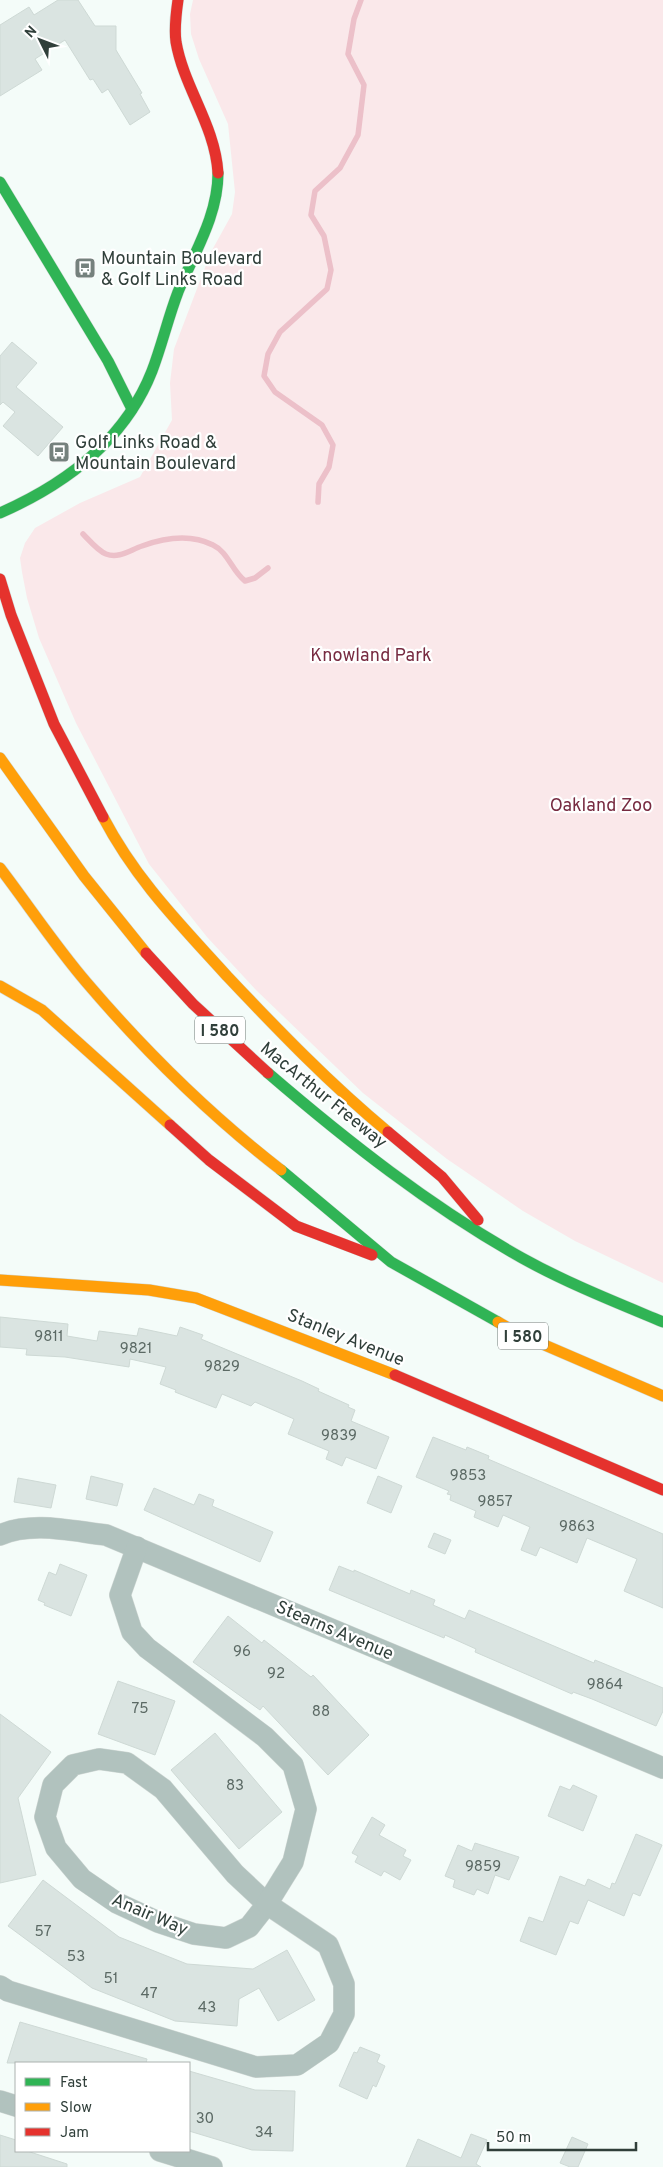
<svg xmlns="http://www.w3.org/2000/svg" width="663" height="2167" font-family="Overpass,sans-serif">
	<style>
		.green { fill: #fae8ea }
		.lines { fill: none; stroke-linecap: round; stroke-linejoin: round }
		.stream { stroke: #ecc0c9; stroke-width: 5.5 }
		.building { fill: #dae4e1; stroke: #ced9d5 }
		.street-casing { stroke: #d2d9d6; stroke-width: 22 }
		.fast-casing { stroke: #d2d9d6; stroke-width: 12 }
		.slow-casing { stroke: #d2d9d6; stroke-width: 12 }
		.jam-casing { stroke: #d2d9d6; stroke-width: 12 }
		.street { stroke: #b1c2be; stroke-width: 21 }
		.fast { stroke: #30b455; stroke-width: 11 }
		.slow { stroke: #ff9f0a; stroke-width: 11 }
		.jam { stroke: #e5322d; stroke-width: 11 }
		.labels { text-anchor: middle; stroke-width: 4.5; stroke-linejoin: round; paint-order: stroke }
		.number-label { font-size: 15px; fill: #5b6964 }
		.shield { fill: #fff; stroke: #6e7975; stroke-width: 1 }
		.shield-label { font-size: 16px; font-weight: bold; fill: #303f3a }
		.poi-label { font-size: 18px; fill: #303f3a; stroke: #fff; text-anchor: start }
		.park-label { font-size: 18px; fill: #772b41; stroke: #fff }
		.street-label { font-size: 18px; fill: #303f3a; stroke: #fff }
	</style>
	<rect width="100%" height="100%" fill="#f4fcf9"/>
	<path class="green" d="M193 0H663V1283L575 1241 523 1211 447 1159 363 1093 256 990 207 937 149 864 76 723 39 638 27 598 22 572 20 558 25 543 35 528 80 503 140 477 172 420 170 383 174 349 211 252 232 214 235 192 228 124 199 59 191 34 190 14Z"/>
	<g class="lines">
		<g class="stream">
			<path d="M318 502 319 484 329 467 333 445 322 425 275 392 264 376 268 354 280 332 327 289 331 270 324 236 311 215 315 191 340 168 358 135 364 85 348 54 354 19 361 0"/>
			<path d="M83 534C89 540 98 551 106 554 119 559 130 550 142 546 164 538 191 534 213 545 228 552 232 571 245 581L255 578 268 568"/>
		</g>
	</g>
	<g class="building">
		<path d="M58 0H78L95 26H116V50L142 93 140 94 150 112 130 125 108 89 102 93 93 79 90 80 65 40 35 59 42 70 0 96V25L29 7 34 15Z"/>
		<path d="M12 342 37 363 16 387 63 427 38 456 3 426 15 412 3 402 0 405V356Z"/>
		<path d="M0 1317 68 1324 67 1336 97 1341 99 1331 137 1336 139 1328 177 1336 180 1327 203 1335 201 1339 302 1381 319 1389 318 1391 349 1405 348 1407 355 1410 351 1421 389 1437 376 1469 346 1457 342 1466 326 1459 329 1451 288 1434 294 1419 255 1402 251 1406 222 1394 216 1408 175 1392 176 1390 160 1384 166 1367 130 1359 129 1367 65 1357 26 1355 27 1349 0 1347Z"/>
		<path d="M433 1437 466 1450 467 1447 489 1456 488 1459 663 1534V1608L624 1591 637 1559 587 1538 577 1563 540 1547 536 1556 521 1550 530 1527 503 1515 498 1527 474 1517 476 1511 450 1500 451 1495 447 1494 449 1491 416 1477Z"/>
		<path d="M91 1476 123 1484 117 1506 86 1499Z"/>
		<path d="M378 1476 402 1486 391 1513 367 1503Z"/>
		<path d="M18 1478 56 1485 51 1508 14 1502Z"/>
		<path d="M154 1488 194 1505 199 1494 214 1500 212 1506 273 1532 260 1562 144 1510Z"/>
		<path d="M434 1533 451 1540 445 1554 428 1547Z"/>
		<path d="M60 1564 87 1575 71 1616 44 1605 45 1603 38 1600 49 1572 56 1575Z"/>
		<path d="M339 1566 354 1572V1570L410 1594 411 1590 435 1600 433 1605 465 1619 469 1610 594 1663 595 1660 663 1688V1711L656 1726 592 1699 573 1692 572 1694 475 1652 476 1649 445 1635 444 1638 329 1590Z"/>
		<path d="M228 1616 262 1643 264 1640 311 1677 313 1675 369 1735 328 1775 263 1706 260 1710 193 1662Z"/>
		<path d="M118 1681 175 1701 155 1755 98 1734Z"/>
		<path d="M0 1714 51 1752 18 1798 36 1875 0 1883Z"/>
		<path d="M215 1733 282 1812 239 1849 171 1770Z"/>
		<path d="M573 1785 597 1796 583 1831 548 1816 560 1786 570 1790Z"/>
		<path d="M372 1817 385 1825 379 1835 406 1850 403 1856 411 1860 400 1880 384 1871 381 1876 355 1862 358 1856 352 1853Z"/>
		<path d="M636 1834 662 1845 640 1896 633 1893 624 1916 588 1900 578 1924 570 1921 556 1955 520 1941 529 1917 543 1922 560 1876 585 1886 588 1879 610 1889 612 1883 615 1884Z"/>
		<path d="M475 1843 519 1857 509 1880 495 1875 488 1894 477 1889 474 1895 453 1887 455 1880 445 1876 458 1845 472 1851Z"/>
		<path d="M43 1880 119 1937 187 1964 253 1969 287 1950 315 2000 278 2021 259 1988 239 1999 237 2026 175 2021 92 1988 8 1926Z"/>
		<path d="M20 2022 147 2059 146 2063H7Z"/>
		<path d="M360 2047 380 2055 377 2062 385 2066 376 2087 373 2085 367 2099 339 2086 354 2052 357 2053Z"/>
		<path d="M189 2071 255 2090 295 2091 293 2151 252 2150 189 2131Z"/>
		<path d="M471 2134 487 2140 476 2164 481 2167H406L418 2139 461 2158Z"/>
		<path d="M0 2135 16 2140V2151H27L67 2164V2167H0Z"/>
		<path d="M572 2137 588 2144 578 2167H570L560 2163Z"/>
	</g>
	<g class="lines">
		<g class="street-casing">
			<g id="street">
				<path d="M0 1535C32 1521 71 1531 106 1535L663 1768"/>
				<path d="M99 1759 127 1763 163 1789 235 1874 267 1904 249 1927 226 1938 194 1934 158 1922 117 1903 82 1879 56 1848 45 1817 53 1785 73 1765Z"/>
				<path d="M0 1986 8 1991 256 2067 297 2065 329 2043 344 2014V1984L328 1945 267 1904 293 1862 306 1809 293 1765 265 1737 147 1648 132 1632 120 1595 137 1547"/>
				<path d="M0 2101 16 2106"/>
				<path d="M160 2151 212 2167"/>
			</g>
		</g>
		<g class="fast-casing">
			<g id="fast">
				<path d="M0 182 108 361 132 409"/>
				<path d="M0 513C66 484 125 440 152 371 162 345 168 318 178 292 194 253 218 216 218 173"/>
				<path d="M268 1073C347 1141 431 1207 522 1258 567 1283 615 1302 663 1322"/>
				<path d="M281 1170 391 1262 498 1322"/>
			</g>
		</g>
		<g class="slow-casing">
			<g id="slow">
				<path d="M0 758 84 876 146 953"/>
				<path d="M103 817C136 880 180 924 227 976 279 1031 329 1083 388 1132"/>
				<path d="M0 868C29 906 56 947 87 983 145 1051 210 1115 281 1170"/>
				<path d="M0 986 42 1010 170 1125"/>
				<path d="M0 1280 149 1290 196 1298 395 1375"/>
				<path d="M498 1322 519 1334 663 1396"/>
			</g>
		</g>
		<g class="jam-casing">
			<g id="jam">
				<path d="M178 0C176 14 174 28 176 42 184 88 215 125 218 173"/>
				<path d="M0 579 11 615 54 724 103 817"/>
				<path d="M146 953 193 1004 268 1073"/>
				<path d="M170 1125 209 1160 296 1226 372 1255"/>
				<path d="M388 1132 442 1177 478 1220"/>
				<path d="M395 1375 663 1490"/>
			</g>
		</g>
		<use href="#street" class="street"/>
		<use href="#fast" class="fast"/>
		<use href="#slow" class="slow"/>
		<use href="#jam" class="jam"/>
	</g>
	<defs>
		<g id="bus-square" transform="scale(1.125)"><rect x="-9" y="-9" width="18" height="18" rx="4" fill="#75817d" stroke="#fff"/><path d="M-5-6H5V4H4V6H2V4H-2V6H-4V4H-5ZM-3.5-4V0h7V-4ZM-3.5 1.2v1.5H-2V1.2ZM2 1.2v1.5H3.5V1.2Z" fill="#fff"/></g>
	</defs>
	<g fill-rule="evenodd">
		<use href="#bus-square" x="85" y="268"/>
		<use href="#bus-square" x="59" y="452"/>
	</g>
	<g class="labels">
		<g class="number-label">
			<text x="49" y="1341">9811</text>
			<text x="136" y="1353">9821</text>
			<text x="222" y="1371">9829</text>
			<text x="339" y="1440">9839</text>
			<text x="468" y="1480">9853</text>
			<text x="495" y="1506">9857</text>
			<text x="577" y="1531">9863</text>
			<text x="242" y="1656">96</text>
			<text x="276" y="1678">92</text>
			<text x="605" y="1689">9864</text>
			<text x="140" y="1713">75</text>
			<text x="321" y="1716">88</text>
			<text x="235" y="1790">83</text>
			<text x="483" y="1871">9859</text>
			<text x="43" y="1936">57</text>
			<text x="76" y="1961">53</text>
			<text x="111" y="1983">51</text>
			<text x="149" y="1998">47</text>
			<text x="207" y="2012">43</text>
			<text x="205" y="2123">30</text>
			<text x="264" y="2137">34</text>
		</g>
		<g class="shield">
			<rect x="195" y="1016.5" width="50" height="27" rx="4"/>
			<rect x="498" y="1322.5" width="50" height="27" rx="4"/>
		</g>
		<g class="shield-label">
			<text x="220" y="1036">I 580</text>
			<text x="523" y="1342">I 580</text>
		</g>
		<g class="poi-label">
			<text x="101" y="264">Mountain Boulevard<tspan x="101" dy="21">&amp; Golf Links Road</tspan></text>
			<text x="75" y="448">Golf Links Road &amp;<tspan x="75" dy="21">Mountain Boulevard</tspan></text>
		</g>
		<g class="park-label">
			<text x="371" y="661">Knowland Park</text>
			<text x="601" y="811">Oakland Zoo</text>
		</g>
		<g class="street-label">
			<text transform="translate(324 1095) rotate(39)" y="6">MacArthur Freeway</text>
			<text transform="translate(346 1337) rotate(22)" y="6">Stanley Avenue</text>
			<text transform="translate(335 1630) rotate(23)" y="6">Stearns Avenue</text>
			<text transform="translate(150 1914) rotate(23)" y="6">Anair Way</text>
		</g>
	</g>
	<rect x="15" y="2062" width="175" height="90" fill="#ffffff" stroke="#acb2b0"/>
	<rect x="25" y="2078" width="25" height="8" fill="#30b455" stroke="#acb2b0"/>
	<text x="60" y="2087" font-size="15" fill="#303f3a">Fast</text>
	<rect x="25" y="2103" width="25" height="8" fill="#ff9f0a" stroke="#acb2b0"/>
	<text x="60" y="2112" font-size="15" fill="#303f3a">Slow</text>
	<rect x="25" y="2128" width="25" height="8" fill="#e5322d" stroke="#acb2b0"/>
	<text x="60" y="2137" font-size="15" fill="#303f3a">Jam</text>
	<g transform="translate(40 40) rotate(312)" stroke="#ffffff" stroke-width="4" paint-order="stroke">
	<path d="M0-4L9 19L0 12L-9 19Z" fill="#303f3a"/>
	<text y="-8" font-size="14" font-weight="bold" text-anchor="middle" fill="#303f3a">N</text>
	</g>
	<path d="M488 2142v8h148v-8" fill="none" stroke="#303f3a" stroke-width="2.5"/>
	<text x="496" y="2142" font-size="15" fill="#303f3a" stroke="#ffffff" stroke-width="4" paint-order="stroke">50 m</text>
</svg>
